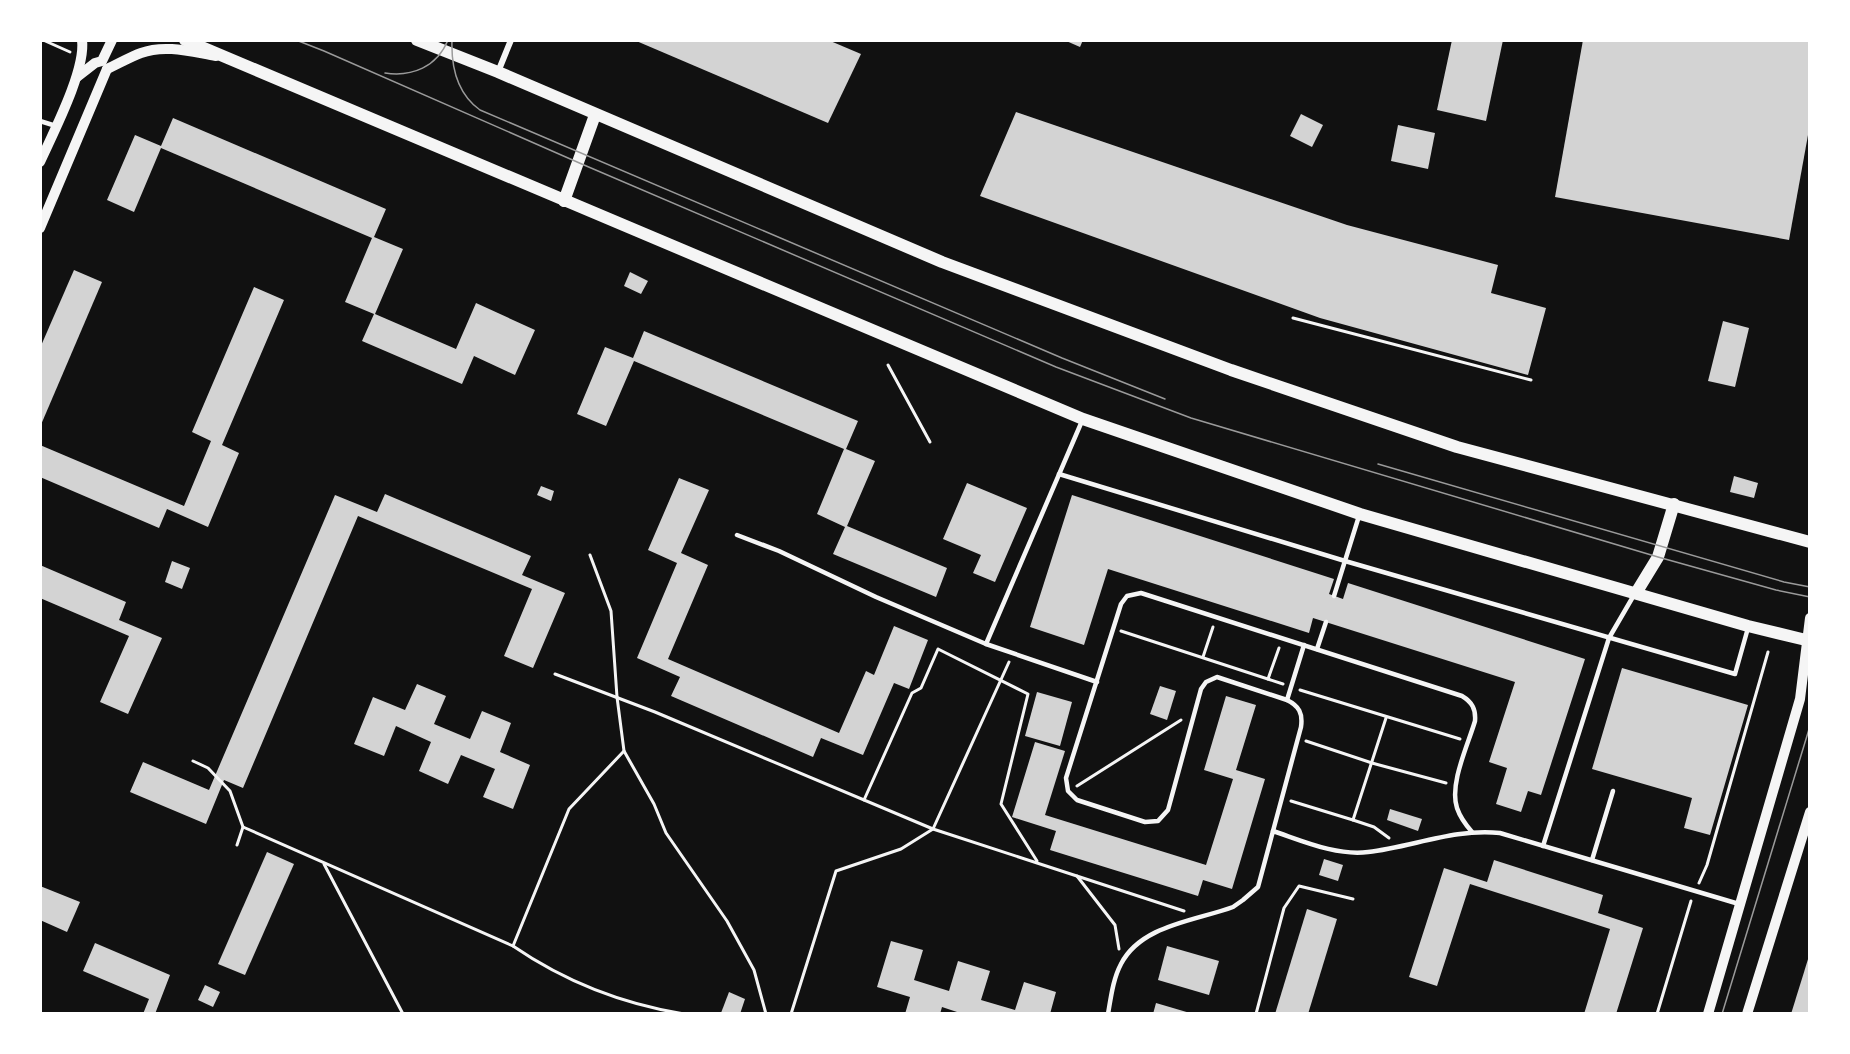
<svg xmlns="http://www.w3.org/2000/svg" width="1850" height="1054" font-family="'Exo 2',sans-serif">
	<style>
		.building { fill: #d3d3d3 }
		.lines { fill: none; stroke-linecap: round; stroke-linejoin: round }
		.path { stroke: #f5f5f5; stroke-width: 3 }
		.service { stroke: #f5f5f5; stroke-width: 4.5 }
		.minor { stroke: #f5f5f5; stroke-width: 6 }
		.tertiary { stroke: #f5f5f5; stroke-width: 10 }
		.secondary { stroke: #f5f5f5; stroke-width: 12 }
		.tram { stroke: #9a9a9a; stroke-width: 1.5 }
	</style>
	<rect width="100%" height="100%" fill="#111"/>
	<g class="building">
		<path d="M634 40H828L861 54 828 123Z"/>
		<path d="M1064 40H1083L1080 47Z"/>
		<path d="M1452 40H1503L1486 121 1437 110Z"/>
		<path d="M1583 40H1810V124L1789 240 1555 197Z"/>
		<path d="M1016 112 1347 225 1498 265 1491 293 1546 308 1528 375 1320 318 980 196Z"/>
		<path d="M1301 114 1323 125 1312 147 1290 136Z"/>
		<path d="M173 118 386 209 374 237 403 249 375 314 456 349 476 303 535 330 515 375 474 356 462 384 362 341 374 314 345 302 372 238 161 148 134 212 107 200 135 135 161 146Z"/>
		<path d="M1398 125 1435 133 1428 169 1391 161Z"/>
		<path d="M74 270 102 282 40 427V348Z"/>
		<path d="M630 272 648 281 641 294 624 286Z"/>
		<path d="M254 287 284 300 222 445 239 453 208 527 167 509 159 528 40 477V445L184 506 211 441 192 432Z"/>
		<path d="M1723 321 1749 328 1735 387 1708 381Z"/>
		<path d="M644 331 858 421 846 449 875 461 847 526 947 568 936 597 833 554 845 527 817 514 844 449 634 361 606 426 577 414 605 347 633 358Z"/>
		<path d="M1734 476 1758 483 1754 498 1730 492Z"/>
		<path d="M679 478 709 490 681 553 708 565 668 659 839 733 866 671 874 675 894 626 928 640 909 689 894 683 863 755 821 738 813 757 671 696 680 677 637 658 677 563 648 550Z"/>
		<path d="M967 483 1027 508 995 582 973 573 981 555 943 539Z"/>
		<path d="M541 486 554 491 551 501 537 495Z"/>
		<path d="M385 494 531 556 522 575 565 593 533 668 504 656 532 589 358 516 243 788 224 780 206 824 130 792 143 762 209 790 335 495 377 512Z"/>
		<path d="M1072 495 1334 579 1329 594 1343 599 1348 583 1585 659 1541 795 1528 791 1521 812 1496 804 1507 768 1489 762 1515 682 1313 618 1309 633 1108 569 1084 645 1030 627Z"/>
		<path d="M172 561 190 568 182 589 165 582Z"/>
		<path d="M40 565 126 602 119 620 162 638 128 714 100 702 129 636 40 598Z"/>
		<path d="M1622 668 1748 705 1710 835 1684 828 1692 798 1592 769Z"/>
		<path d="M417 684 446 696 434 724 470 739 482 711 511 723 500 752 530 765 513 809 483 797 495 769 461 755 448 784 419 771 431 742 396 726 384 756 354 744 373 697 405 710Z"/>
		<path d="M1160 686 1176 691 1167 720 1150 714Z"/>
		<path d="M1037 692 1072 702 1060 746 1025 736Z"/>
		<path d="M1226 696 1256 705 1236 770 1265 779 1232 889 1203 880 1198 896 1050 850 1056 831 1012 817 1035 742 1065 751 1045 815 1206 865 1233 779 1204 770Z"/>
		<path d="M1390 809 1422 819 1418 831 1387 820Z"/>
		<path d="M267 852 294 864 245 975 218 964Z"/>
		<path d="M1324 859 1343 865 1338 881 1319 875Z"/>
		<path d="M1494 860 1603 895 1598 913 1643 928 1616 1014H1584L1610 929 1470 884 1437 986 1409 977 1444 868 1487 882Z"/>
		<path d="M40 886 80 902 67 932 40 920Z"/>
		<path d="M1307 909 1337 919 1308 1014H1275Z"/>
		<path d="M891 941 923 950 914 980 949 991 958 961 990 971 981 1000 1015 1010 1024 982 1056 992 1050 1014H963L942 1007 940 1014H905L910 997 877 987Z"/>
		<path d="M95 943 170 975 155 1014H143L149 999 83 971Z"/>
		<path d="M1167 946 1219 961 1209 995 1158 980Z"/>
		<path d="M1809 956 1810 1014H1791Z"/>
		<path d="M205 985 220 992 213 1007 198 1000Z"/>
		<path d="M729 992 745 999 740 1014 721 1013Z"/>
		<path d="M1156 1003 1190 1013V1014H1153Z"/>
	</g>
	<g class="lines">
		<g class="path">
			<path d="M43 40 70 52"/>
			<path d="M1293 318 1531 380"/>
			<path d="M888 365 930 442"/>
			<path d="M590 555 611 611 617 697 624 751 654 804 666 833 727 921 754 970 766 1014"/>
			<path d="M1121 631 1283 684"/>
			<path d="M1203 657 1213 627"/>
			<path d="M555 674 655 712 933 829 1184 911"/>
			<path d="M1268 679 1279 648"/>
			<path d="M1300 690 1460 739"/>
			<path d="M1306 741 1372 763 1446 783"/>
			<path d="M624 751 569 809 513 946C564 981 623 1004 684 1014"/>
			<path d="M193 761 208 768 230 791 243 827"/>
			<path d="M1077 786 1181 720"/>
			<path d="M864 800 912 693 921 688 938 649 1028 694 1001 804 1037 861"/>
			<path d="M1291 801 1353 820 1386 718"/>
			<path d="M1353 820 1374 827 1389 838"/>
			<path d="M237 845 243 827 513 946"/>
			<path d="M324 864 403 1014"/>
			<path d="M1077 876 1115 925 1119 949"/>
			<path d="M1699 883 1707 865 1768 652"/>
			<path d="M791 1014 836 871 901 849 933 829 1009 662"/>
			<path d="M1256 1014 1284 908 1299 886 1353 899"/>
			<path d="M1657 1014 1691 901"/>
		</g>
		<g class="service">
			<path d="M40 121 56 126"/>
			<path d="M1059 474 1345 561 1735 674 1748 628"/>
			<path d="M737 535 779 551 876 597 986 644 1097 682"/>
			<path d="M1334 596 1359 516"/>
			<path d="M986 644 1082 421"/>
			<path d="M1317 649 1326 622"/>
			<path d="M1287 700 1304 645"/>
			<path d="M1273 831 1301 727C1303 713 1299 706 1287 700L1217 677 1206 682 1201 689 1168 810 1158 821 1145 822 1077 800 1068 791 1066 778 1121 604 1127 596 1141 593 1462 696C1472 702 1476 709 1475 721 1468 745 1449 784 1457 808 1460 817 1465 824 1472 832"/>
			<path d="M1543 846 1609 638 1634 595"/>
			<path d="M1592 860 1613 791"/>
			<path d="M1108 1014C1111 997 1113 979 1121 964 1141 925 1195 921 1233 907L1243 900 1258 887 1273 831C1303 841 1336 856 1368 852 1412 847 1455 828 1500 833L1739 904"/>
		</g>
		<path class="minor" d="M498 72 511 40"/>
		<g class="tertiary">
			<path d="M107 69C118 64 130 57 141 53 165 44 192 52 216 56"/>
			<path d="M77 77 95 63 102 61 112 40"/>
			<path d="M40 162C53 133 86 70 82 40"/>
			<path d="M40 228 107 69"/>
			<path d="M1708 1014 1800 699 1810 618"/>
			<path d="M1747 1014 1810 812"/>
		</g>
		<g class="secondary">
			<path d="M185 40 1083 419 1360 514 1748 626 1810 641"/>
			<path d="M417 40 498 72 942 262 1231 370 1457 447 1810 542"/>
			<path d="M564 201 595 115"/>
			<path d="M1636 593 1658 557 1674 504"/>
		</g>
		<g class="tram">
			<path d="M296 40 324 51 584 165 1056 367 1191 418 1658 557 1776 590 1810 597"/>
			<path d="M452 40C451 67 458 94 480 110L1062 358 1165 399"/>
			<path d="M385 73C412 77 437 67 448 40"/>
			<path d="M1378 464 1784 582 1810 587"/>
			<path d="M1722 1014 1810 726"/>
		</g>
	</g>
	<rect width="1850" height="1054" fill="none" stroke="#ffffff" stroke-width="84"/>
</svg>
